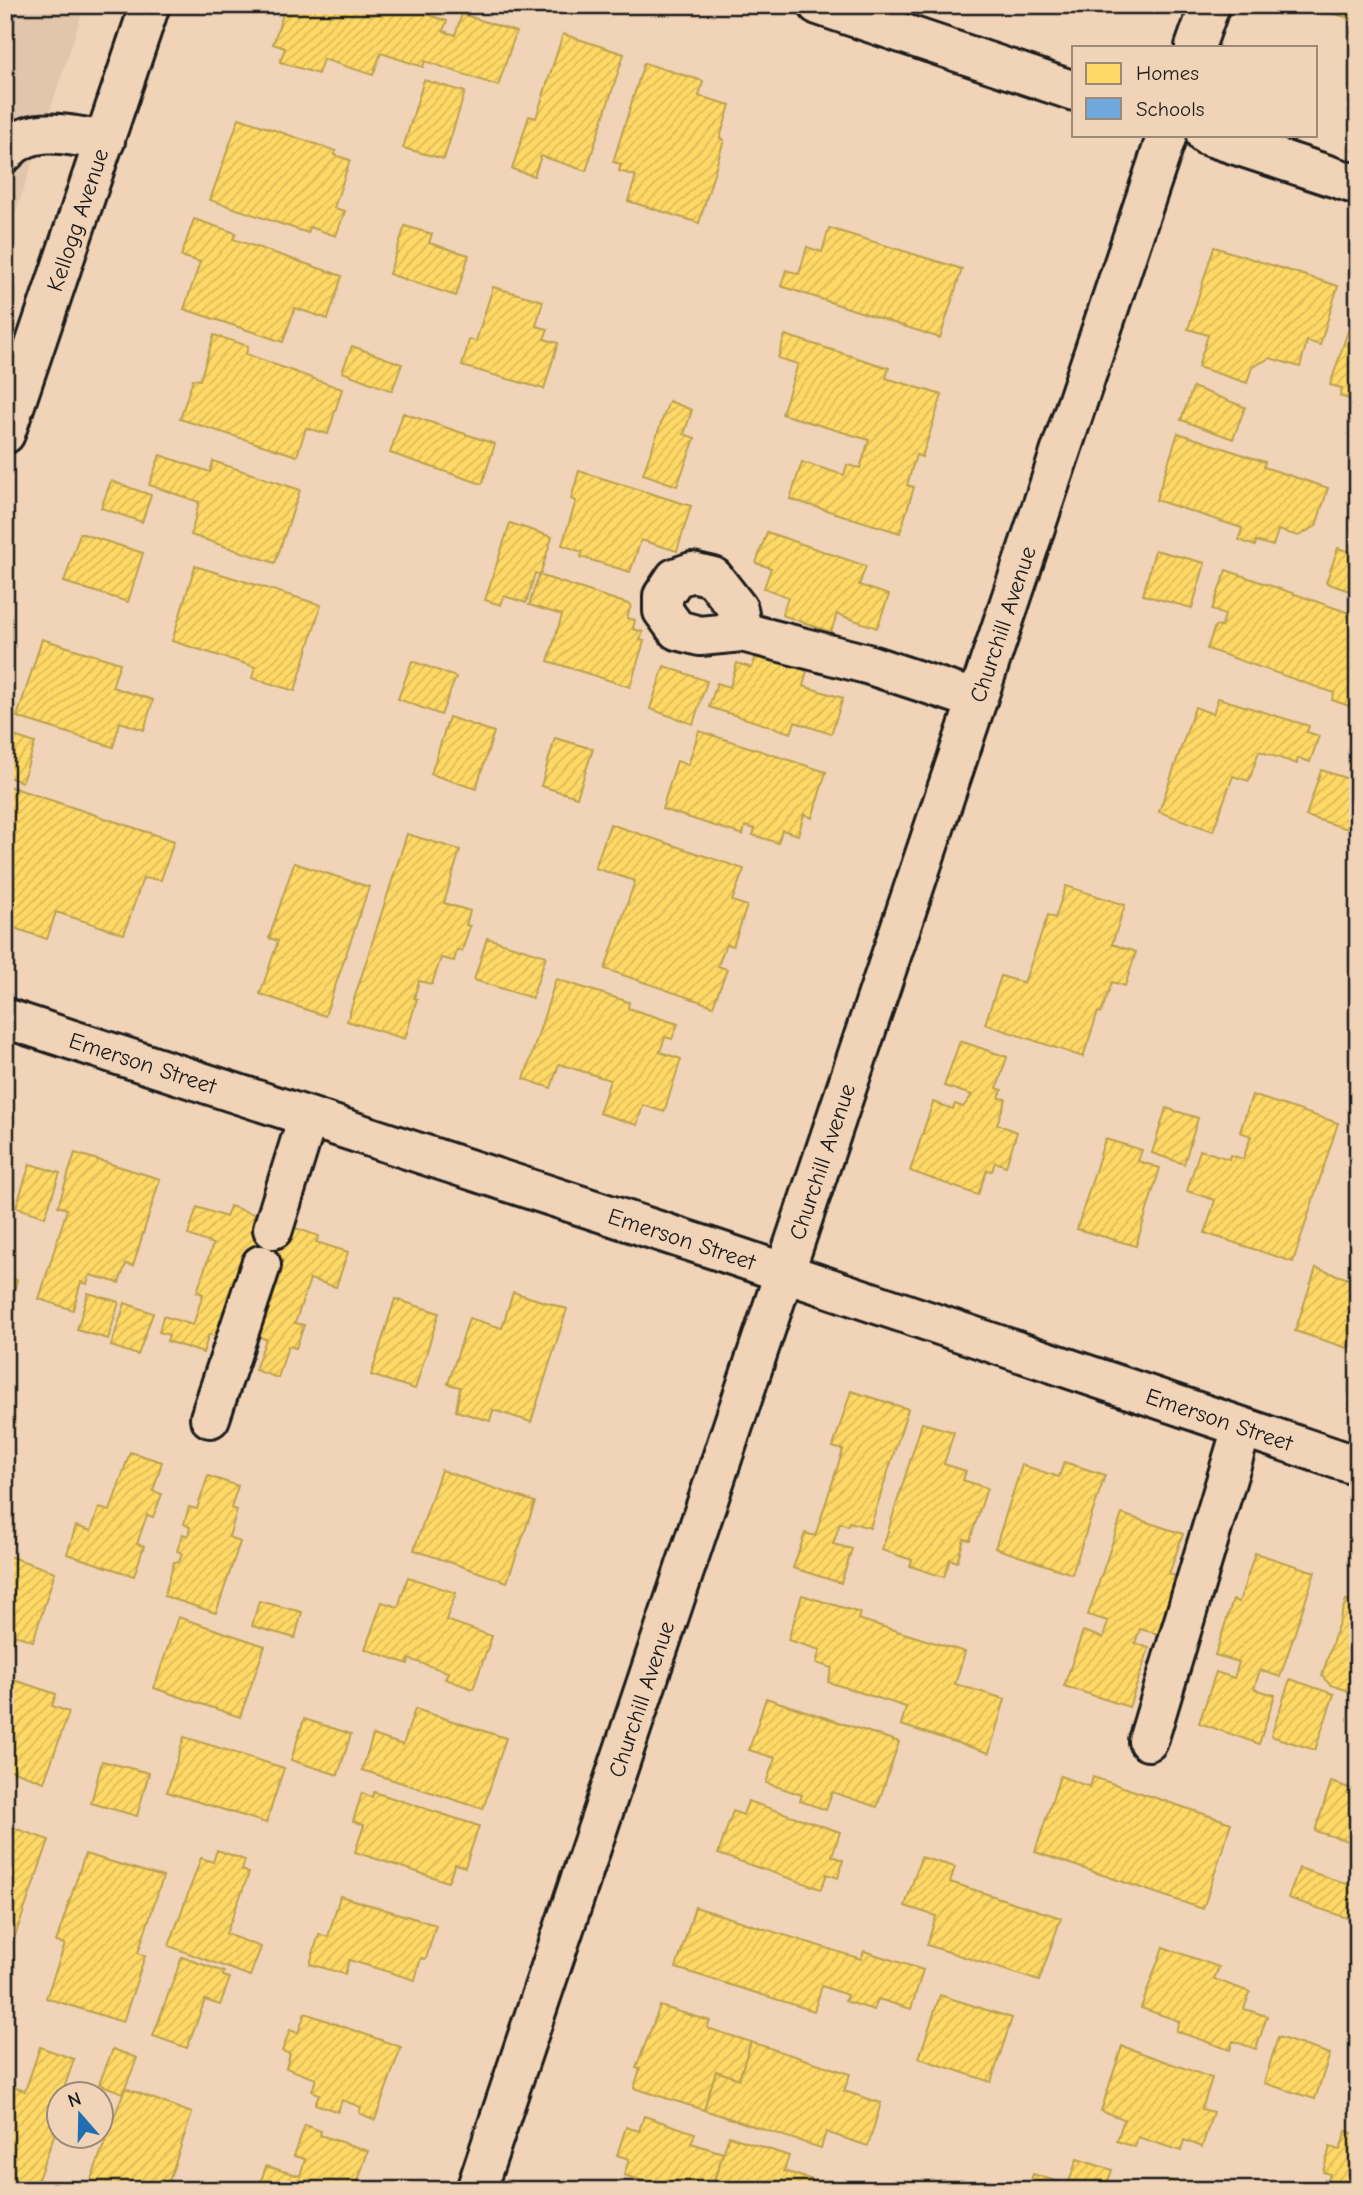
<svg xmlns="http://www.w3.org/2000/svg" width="1363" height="2195" font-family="'Comic Neue',sans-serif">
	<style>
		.built { fill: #e1c6ac }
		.homes { fill: url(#homes-hatch); stroke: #bba050; stroke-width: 2 }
		.schools { fill: url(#schools-hatch); stroke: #567ea2; stroke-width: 2 }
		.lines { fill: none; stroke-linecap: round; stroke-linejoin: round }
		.minor-casing { stroke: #1c1c1c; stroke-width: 44 }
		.minor { stroke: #f1d4b7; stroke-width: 38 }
		.labels { text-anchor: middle; stroke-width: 7; stroke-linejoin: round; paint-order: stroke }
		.street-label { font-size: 23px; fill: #1c1c1c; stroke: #f1d4b7 }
	</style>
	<defs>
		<pattern id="homes-hatch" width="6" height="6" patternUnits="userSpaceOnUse" patternTransform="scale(1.75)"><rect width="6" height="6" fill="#ffd966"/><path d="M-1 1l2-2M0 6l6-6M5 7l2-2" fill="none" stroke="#daba58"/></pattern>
		<pattern id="schools-hatch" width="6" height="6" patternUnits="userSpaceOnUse" patternTransform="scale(1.75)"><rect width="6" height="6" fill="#6fa8dc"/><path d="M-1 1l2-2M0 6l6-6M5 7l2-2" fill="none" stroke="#5a88b2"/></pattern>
	</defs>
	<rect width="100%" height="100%" fill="#f1d4b7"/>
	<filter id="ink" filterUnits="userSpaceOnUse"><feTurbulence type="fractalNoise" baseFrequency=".0143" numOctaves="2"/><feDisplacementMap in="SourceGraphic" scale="14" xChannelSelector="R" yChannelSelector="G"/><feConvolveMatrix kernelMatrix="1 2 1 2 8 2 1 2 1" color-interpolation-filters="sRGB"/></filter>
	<g filter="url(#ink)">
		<path class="built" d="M5 5H85L5 245Z"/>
		<g class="homes">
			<path d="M264 5H401L447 21 443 31 455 35 462 14 516 32 498 86 425 61 423 67 381 53 373 75 323 59 318 74 280 62 285 48 273 44 283 14Z"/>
			<path d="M1325 5H1358V35L1351 33 1355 20 1323 10Z"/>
			<path d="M563 34 624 54 586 171 541 156 534 176 512 169 529 116 536 118Z"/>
			<path d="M644 63 703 81 699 96 730 105 720 138 724 140 699 223 628 201 636 176 619 171 621 164 613 162Z"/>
			<path d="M424 80 465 92 444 159 403 148Z"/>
			<path d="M239 118 336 151 334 155 350 160 334 208 345 211 336 236 310 227 308 233 210 200Z"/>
			<path d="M194 219 236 233 233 239 342 276 328 319 295 308 283 342 184 309 200 262 181 256Z"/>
			<path d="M405 226 432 234 429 243 469 255 456 296 389 274Z"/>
			<path d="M829 228 962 269 940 338 781 286 786 270 799 274 807 247 822 252Z"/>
			<path d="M1214 247 1338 286 1320 345 1307 341 1300 367 1270 358 1252 367 1247 383 1198 367 1208 335 1188 329Z"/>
			<path d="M493 287 543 301 536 326 548 329 544 339 558 343 544 389 462 366 469 340 476 341Z"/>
			<path d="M1357 304 1358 305V402L1340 396 1342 388 1330 385Z"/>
			<path d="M214 335 248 346 246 354 342 389 328 434 306 428 297 456 180 419 193 379 200 380Z"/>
			<path d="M785 335 889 368 886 378 942 395 922 457 916 455 907 485 914 487 900 533 790 499 802 462 844 475 847 465 860 468 869 440 782 414 798 364 778 358Z"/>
			<path d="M352 346 402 364 392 391 342 372Z"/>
			<path d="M1193 387 1245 407 1233 439 1181 420Z"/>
			<path d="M669 401 692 410 684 434 695 438 677 486 643 474Z"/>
			<path d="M403 413 495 444 482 484 390 453Z"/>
			<path d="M1178 433 1265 462 1264 467 1328 488 1316 526 1298 536 1278 530 1273 546 1256 541 1255 546 1239 540 1242 528 1156 500Z"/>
			<path d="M160 455 210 472 213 461 300 490 275 563 191 535 199 502 149 485Z"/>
			<path d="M579 471 691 506 677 551 641 540 630 572 581 557 582 552 562 545 576 501 571 499Z"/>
			<path d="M111 481 151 495 142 522 101 508Z"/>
			<path d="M510 523 552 537 540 575 535 573 526 603 504 596 501 605 485 600Z"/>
			<path d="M767 532 866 566 859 585 889 595 877 628 837 614 831 632 782 615 788 597 764 588 771 568 756 563Z"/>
			<path d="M80 533 143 553 128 602 64 582Z"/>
			<path d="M1338 548 1358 555V594L1326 583Z"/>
			<path d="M1155 550 1205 563 1192 608 1143 595Z"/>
			<path d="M195 566 321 605 295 691 252 678 255 667 172 641Z"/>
			<path d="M1226 570 1358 616V709L1332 700 1334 693 1207 649 1215 626 1221 627 1225 615 1212 610Z"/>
			<path d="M539 575 631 605 627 618 635 620 633 629 643 632 640 640 644 641 630 687 548 661 562 615 529 605Z"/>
			<path d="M42 639 120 663 112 687 153 700 144 730 120 722 113 747 17 717Z"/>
			<path d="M756 655 807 671 803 686 843 698 831 734 795 722 791 733 709 707 717 683 730 687 737 663 752 668Z"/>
			<path d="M412 661 456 677 441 715 398 699Z"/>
			<path d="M664 666 707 681 693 724 650 709Z"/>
			<path d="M1218 698 1309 726 1307 732 1319 736 1310 762 1298 758 1297 764 1259 751 1249 781 1233 776 1213 831 1159 812 1195 707 1213 714Z"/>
			<path d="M449 717 494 732 476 789 431 774Z"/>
			<path d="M699 731 826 772 812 818 804 814 798 835 782 830 778 843 753 835 755 829 745 826 743 835 662 809 677 761 688 765Z"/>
			<path d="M5 733 35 743 22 782 5 776Z"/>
			<path d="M555 738 593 749 577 797 541 786Z"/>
			<path d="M1321 770 1358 782V832L1306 816Z"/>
			<path d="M5 785 174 841 161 880 143 878 124 934 56 912 47 939 5 925Z"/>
			<path d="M610 824 744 869 732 901 747 906 733 946 726 944 718 966 727 969 713 1006 605 969 635 881 595 868Z"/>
			<path d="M407 834 460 850 444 903 470 911 466 925 470 926 462 951 457 950 454 961 441 958 432 984 419 981 414 998 417 999 405 1039 347 1021Z"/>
			<path d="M294 863 369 887 325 1016 260 994 278 941 269 938Z"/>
			<path d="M1066 886 1125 905 1112 944 1136 952 1125 986 1112 982 1101 1013 1098 1012 1083 1057 985 1024 1001 976 1024 983 1048 915 1055 918Z"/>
			<path d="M487 938 546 956 532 998 474 980Z"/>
			<path d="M556 979 629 1002 628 1008 678 1024 672 1039 665 1037 660 1052 681 1059 664 1112 643 1105 637 1125 599 1113 610 1080 559 1064 551 1088 524 1079Z"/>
			<path d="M960 1041 1007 1057 997 1088 1002 1090 999 1098 1006 1099 997 1124 1017 1132 1006 1166 995 1162 992 1171 987 1170 978 1195 910 1171 933 1102 953 1109 955 1104 963 1107 972 1095 944 1086Z"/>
			<path d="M1252 1095 1338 1123 1293 1262 1205 1233 1215 1200 1187 1191 1200 1150 1229 1159 1230 1155 1243 1159 1251 1136 1240 1132Z"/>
			<path d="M1166 1108 1198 1118 1184 1164 1152 1153Z"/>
			<path d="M1105 1139 1142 1150 1138 1161 1160 1168 1136 1246 1077 1229Z"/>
			<path d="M5 1146 15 1149 5 1176Z"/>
			<path d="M75 1153 160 1179 133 1266 126 1264 119 1283 90 1275 87 1284 81 1282 73 1310 39 1299 67 1209 58 1206Z"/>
			<path d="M30 1164 60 1173 45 1217 16 1207Z"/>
			<path d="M230 1206 319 1236 316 1242 348 1252 336 1287 310 1279 295 1323 304 1325 296 1348 288 1346 278 1378 255 1370 266 1339 259 1337 262 1327 256 1325 262 1307 269 1309 281 1272 242 1258 230 1296 236 1298 230 1314 225 1312 217 1337 209 1334 203 1353 167 1341 169 1335 159 1332 163 1316 193 1325 203 1294 197 1292 213 1244 188 1235 197 1207 226 1217Z"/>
			<path d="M1316 1268 1358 1282V1294L1350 1316 1357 1318 1347 1348 1295 1331Z"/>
			<path d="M5 1277 17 1280 7 1317H5Z"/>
			<path d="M513 1292 567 1309 531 1422 493 1410 490 1421 456 1411 460 1387 448 1384 469 1318 502 1328Z"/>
			<path d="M88 1293 119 1302 108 1339 77 1330Z"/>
			<path d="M395 1299 439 1313 415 1389 371 1375Z"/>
			<path d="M125 1303 153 1313 138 1355 111 1346Z"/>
			<path d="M851 1391 908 1409 870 1528 849 1522 848 1526 840 1523 833 1544 852 1549 841 1583 793 1568 805 1533 815 1536 843 1450 833 1447Z"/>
			<path d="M922 1423 954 1432 944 1464 966 1471 963 1480 987 1488 970 1540 964 1539 957 1562 950 1559 944 1577 910 1566 912 1560 882 1550Z"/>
			<path d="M130 1452 162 1462 153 1491 162 1494 153 1517 147 1515 137 1544 144 1546 134 1576 67 1554 76 1526 91 1531 99 1508 110 1511Z"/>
			<path d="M1064 1462 1105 1475 1072 1574 995 1548 1022 1465 1059 1477Z"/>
			<path d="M441 1470 535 1502 507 1582 414 1550Z"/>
			<path d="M208 1476 238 1486 231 1508 237 1510 229 1537 240 1542 216 1613 164 1596 174 1562H179L182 1553 177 1551 183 1534 188 1536 190 1527 184 1524 189 1507 197 1509Z"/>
			<path d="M1122 1514 1183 1534 1169 1574 1177 1576 1158 1634 1140 1629 1135 1643 1149 1648 1129 1707 1064 1686 1083 1631 1103 1638 1108 1621 1088 1615Z"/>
			<path d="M1255 1553 1315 1572 1280 1677 1260 1670 1254 1689 1275 1695 1259 1744 1199 1723 1216 1672 1234 1678 1239 1662 1215 1655 1233 1600 1239 1602Z"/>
			<path d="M5 1555 55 1572 33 1641 15 1635 9 1652 5 1650Z"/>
			<path d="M408 1577 456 1593 446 1620 492 1636 473 1689 445 1679 448 1672 409 1659 408 1664 365 1649 382 1602 398 1607Z"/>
			<path d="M802 1595 860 1613 858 1619 965 1652 955 1684 1005 1699 989 1753 901 1725 906 1707 828 1682 832 1668 816 1663 820 1650 788 1640Z"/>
			<path d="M1346 1600 1358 1603V1694L1330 1685 1322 1676Z"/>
			<path d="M259 1601 302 1612 295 1638 252 1626Z"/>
			<path d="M178 1617 265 1646 240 1717 154 1688Z"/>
			<path d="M5 1677 56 1694 52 1706 69 1712 44 1782 5 1768Z"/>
			<path d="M1290 1679 1334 1694 1315 1750 1271 1736Z"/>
			<path d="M766 1698 899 1742 877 1807 832 1792 826 1810 800 1801 802 1795 766 1783 775 1758 749 1750Z"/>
			<path d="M415 1709 506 1738 483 1809 362 1770 373 1735 403 1745Z"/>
			<path d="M304 1719 351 1734 338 1775 291 1760Z"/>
			<path d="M184 1737 284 1768 266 1823 167 1792Z"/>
			<path d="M102 1761 149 1773 137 1816 91 1803Z"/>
			<path d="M1060 1776 1090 1787 1093 1777 1231 1823 1203 1909 1035 1852Z"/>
			<path d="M1331 1782 1358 1791V1844L1315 1831Z"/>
			<path d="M374 1792 479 1826 465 1867 455 1864 448 1882 355 1852 364 1825 353 1821 362 1793 372 1797Z"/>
			<path d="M748 1801 840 1832 832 1856 843 1860 838 1878 827 1874 821 1889 718 1854 733 1811 743 1815Z"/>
			<path d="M5 1825 49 1840 5 1964Z"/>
			<path d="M217 1850 245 1860 242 1870 249 1873 226 1934 261 1947 250 1976 169 1946 201 1858 213 1862Z"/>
			<path d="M85 1854 163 1877 138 1953 145 1956 123 2022 46 1998 65 1944 56 1942Z"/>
			<path d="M921 1857 955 1867 950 1882 1061 1918 1039 1981 927 1945 936 1916 905 1906Z"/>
			<path d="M1299 1868 1356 1887 1347 1918 1288 1898Z"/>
			<path d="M340 1896 436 1925 426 1959 421 1958 415 1980 349 1960 345 1974 310 1964 319 1934 328 1937Z"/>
			<path d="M695 1907 861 1959 864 1951 923 1970 911 2009 878 1999 874 2010 845 2001 847 1995 822 1986 814 2011 676 1968Z"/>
			<path d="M1163 1947 1219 1967 1214 1979 1250 1992 1244 2009 1267 2016 1256 2049 1233 2041 1230 2050 1176 2031 1179 2021 1141 2008Z"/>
			<path d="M182 1957 224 1972 223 1976 230 1978 220 2005 205 2000 187 2048 153 2036Z"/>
			<path d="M940 1995 1012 2018 991 2082 919 2058Z"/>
			<path d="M660 2006 710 2021 707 2028 751 2042 739 2079 716 2071 704 2110 634 2088 640 2069 636 2068Z"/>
			<path d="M305 2013 401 2047 375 2120 359 2113 361 2107 342 2100 338 2112 315 2104 319 2094 312 2091 316 2079 286 2068 290 2054 282 2051 290 2030 298 2033Z"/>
			<path d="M1278 2037 1330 2054 1315 2099 1264 2083Z"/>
			<path d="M751 2042 850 2074 844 2091 881 2103 868 2146 826 2132 821 2148 704 2110 716 2071 739 2079Z"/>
			<path d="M1122 2046 1212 2078 1202 2109 1213 2112 1202 2147 1184 2140 1181 2151 1138 2137 1135 2147 1117 2141 1124 2119 1101 2111Z"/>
			<path d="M40 2047 74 2059 62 2094H60V2119L34 2190H7L5 2089 7 2085 25 2091Z"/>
			<path d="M113 2049 137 2058 123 2093 99 2084Z"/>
			<path d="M125 2088 192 2113 166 2190H87Z"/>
			<path d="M644 2116 695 2133 691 2143 723 2153 711 2190H672L624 2175 629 2159 617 2155 626 2127 639 2131Z"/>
			<path d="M305 2125 321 2131 320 2135 368 2151 355 2190H258L266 2166 300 2176 305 2159 294 2156Z"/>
			<path d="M1346 2131 1358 2135V2190H1325L1330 2174 1323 2172 1330 2147 1340 2150Z"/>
			<path d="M729 2136 789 2156 784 2171 825 2184 823 2190H711Z"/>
			<path d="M1077 2159 1112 2170 1105 2190H1028L1033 2174 1068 2185Z"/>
			<path d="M1169 2180 1197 2190H1165Z"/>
		</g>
		<path class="schools" d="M5 5H18L5 56Z"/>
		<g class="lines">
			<g class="minor-casing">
				<g id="minor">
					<path d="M818 5 1074 91"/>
					<path d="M1195 47 1210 5"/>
					<path d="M1206 135 1358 185"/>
					<path d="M5 153C30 122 71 136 105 141"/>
					<path id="s1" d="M5 434 150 5"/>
					<path d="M742 632 738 609 713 577 692 572 675 578 663 596V611L677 630 700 636 742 632 867 664 977 700"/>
					<path id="s2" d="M5 1018 717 1250 1358 1466"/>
					<path d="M273 1229 308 1117"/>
					<path d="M210 1418 261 1265"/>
					<path d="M1148 1741 1242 1428"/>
					<path id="s3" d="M476 2190 1167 135"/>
				</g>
			</g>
			<use href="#minor" class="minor"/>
		</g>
	</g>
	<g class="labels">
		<g class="street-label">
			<text dy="8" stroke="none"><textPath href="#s1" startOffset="226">Kellogg Avenue</textPath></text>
			<text dy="8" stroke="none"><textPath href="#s3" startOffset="1652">Churchill Avenue</textPath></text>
			<text dy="8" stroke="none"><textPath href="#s2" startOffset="145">Emerson Street</textPath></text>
			<text dy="8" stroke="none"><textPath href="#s3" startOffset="1085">Churchill Avenue</textPath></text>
			<text dy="8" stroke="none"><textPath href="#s2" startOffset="712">Emerson Street</textPath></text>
			<text dy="8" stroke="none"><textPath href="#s2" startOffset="1279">Emerson Street</textPath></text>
			<text dy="8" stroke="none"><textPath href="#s3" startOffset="518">Churchill Avenue</textPath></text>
		</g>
	</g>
	<rect width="1363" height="2195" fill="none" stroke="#f1d4b7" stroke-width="28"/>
	<rect x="14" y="14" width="1335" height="2167" fill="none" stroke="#1c1c1c" stroke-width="2.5" filter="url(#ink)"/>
	<rect x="1072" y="46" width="245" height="91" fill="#f1d4b7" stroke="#9c8a79" stroke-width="2"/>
	<rect x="1086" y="63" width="35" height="21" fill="#ffd966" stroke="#9c8a79" stroke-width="2"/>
	<text x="1136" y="80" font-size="21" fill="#1c1c1c">Homes</text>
	<rect x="1086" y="98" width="35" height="21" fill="#6fa8dc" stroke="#9c8a79" stroke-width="2"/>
	<text x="1136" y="116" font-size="21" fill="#1c1c1c">Schools</text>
	<g transform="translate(80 2115) rotate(340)"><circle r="33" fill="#f1d4b7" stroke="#9c8a79" stroke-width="2"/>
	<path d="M0-5L12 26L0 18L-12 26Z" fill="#1f6fb2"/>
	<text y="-10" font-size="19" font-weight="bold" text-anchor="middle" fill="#1c1c1c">N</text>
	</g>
</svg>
